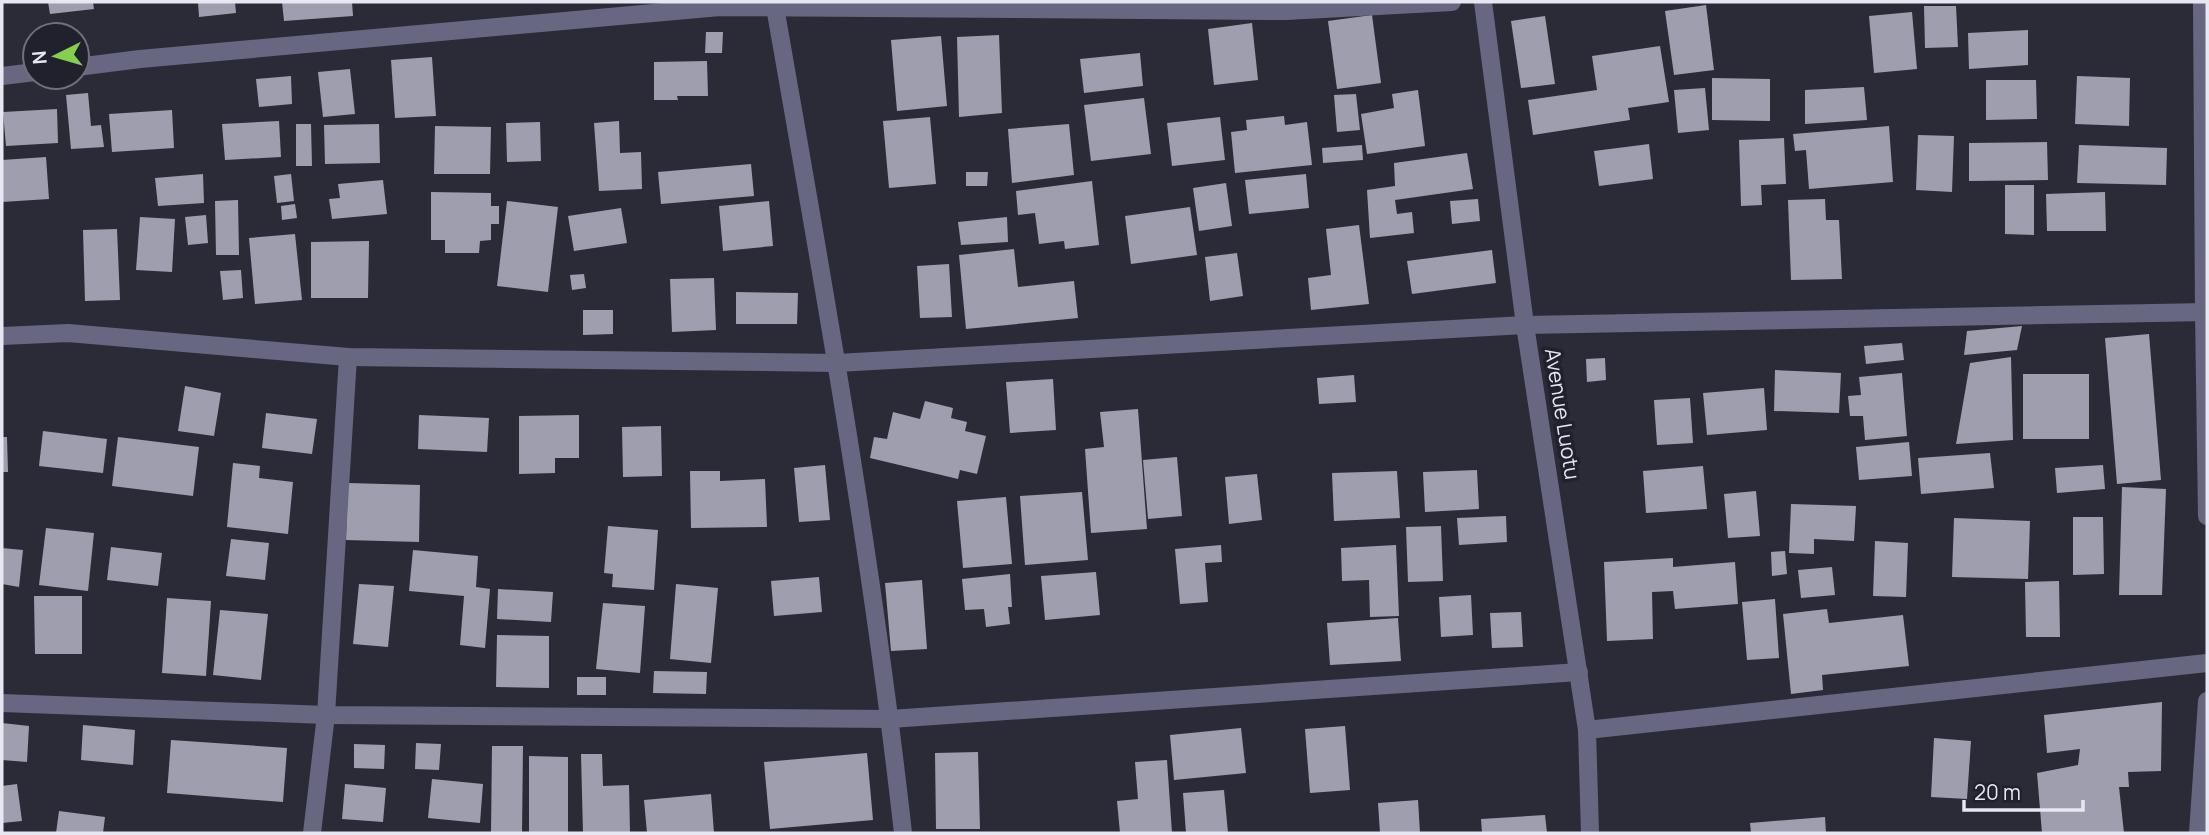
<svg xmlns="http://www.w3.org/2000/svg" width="2209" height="835" font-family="Manrope,sans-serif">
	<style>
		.building { fill: #9e9eaf }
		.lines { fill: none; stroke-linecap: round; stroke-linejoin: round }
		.street { stroke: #676781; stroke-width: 18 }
		.labels { text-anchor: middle; stroke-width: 7; stroke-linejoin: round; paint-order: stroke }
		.street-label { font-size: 21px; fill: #e7e7f1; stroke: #21212e }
	</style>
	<rect width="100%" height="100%" fill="#2b2b38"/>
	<g class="building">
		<path d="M48 2H93L94 9 50 14Z"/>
		<path d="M198 2H235L236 13 199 17Z"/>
		<path d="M282 2H352L353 16 284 21Z"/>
		<path d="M1706 5 1714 70 1674 75 1665 11Z"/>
		<path d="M1924 6H1956L1958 47 1925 48Z"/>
		<path d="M1912 12 1917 69 1874 73 1869 16Z"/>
		<path d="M1372 15 1381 83 1337 89 1328 21Z"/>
		<path d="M1545 16 1555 84 1521 88 1511 21Z"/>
		<path d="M1252 23 1258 80 1214 85 1208 29Z"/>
		<path d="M2028 30V65L1969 69 1968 33Z"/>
		<path d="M706 32H723L722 53H705Z"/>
		<path d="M999 35 1002 113 959 117 957 37Z"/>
		<path d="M941 36 947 106 897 111 891 40Z"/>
		<path d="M1660 46 1669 102 1628 108 1630 120 1533 135 1528 100 1597 90 1592 56Z"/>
		<path d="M1140 53 1143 86 1084 93 1080 59Z"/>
		<path d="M432 57 436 116 395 118 391 60Z"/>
		<path d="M707 61 708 96H677L678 100H654V62Z"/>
		<path d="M350 69 355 114 323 117 318 72Z"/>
		<path d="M291 76 292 104 259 107 256 79Z"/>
		<path d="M2077 76 2130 78 2129 126 2075 124Z"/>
		<path d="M1712 78 1770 79V121L1712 120Z"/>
		<path d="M1986 80H2036L2037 119 1986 120Z"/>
		<path d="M1864 87 1867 120 1805 124V90Z"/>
		<path d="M1705 88 1709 130 1678 133 1674 90Z"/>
		<path d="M1418 90 1425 146 1367 154 1361 114 1394 108 1392 94Z"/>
		<path d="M88 93 91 126 101 125 104 147 71 149 66 95Z"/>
		<path d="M1356 94 1360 130 1337 132 1334 95Z"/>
		<path d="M1144 98 1151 154 1091 161 1084 105Z"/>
		<path d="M57 109 58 143 6 146 3 112Z"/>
		<path d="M172 110 174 148 112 152 109 114Z"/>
		<path d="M1284 116 1285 125 1307 122 1312 165 1235 173 1231 132 1247 130 1246 120Z"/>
		<path d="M930 117 936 184 889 188 883 121Z"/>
		<path d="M1220 117 1225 160 1172 166 1167 123Z"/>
		<path d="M279 121 281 157 225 160 222 124Z"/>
		<path d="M619 121 620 153 641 152 642 189 599 191 594 123Z"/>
		<path d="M540 122 541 161 507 162 506 123Z"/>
		<path d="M296 124H311L312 166H296Z"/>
		<path d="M379 124 380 163 325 164 324 125Z"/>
		<path d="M1069 124 1074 175 1012 183 1008 129Z"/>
		<path d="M435 126 491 127 490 174H434Z"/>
		<path d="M1889 126 1893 182 1809 189 1806 150 1795 151 1793 134Z"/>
		<path d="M1918 135 1954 136 1952 192 1916 190Z"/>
		<path d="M1784 138 1786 184 1761 185 1762 205 1741 206 1739 140Z"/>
		<path d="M2047 142 2048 180 1969 181V143Z"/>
		<path d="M1649 144 1653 179 1599 186 1594 151Z"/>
		<path d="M1362 145 1363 160 1323 163 1322 148Z"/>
		<path d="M2079 145 2167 148 2166 185 2077 183Z"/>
		<path d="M1467 153 1473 189 1395 200 1397 214 1412 212 1414 233 1370 238 1367 190 1395 186 1394 163Z"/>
		<path d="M46 157 49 199 2 202V160Z"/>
		<path d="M751 164 754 196 661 204 658 172Z"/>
		<path d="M966 172H988L987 186H966Z"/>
		<path d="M203 174 204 203 158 206 155 178Z"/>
		<path d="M291 174 294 201 277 203 274 176Z"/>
		<path d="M1306 174 1309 208 1249 214 1245 180Z"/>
		<path d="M383 180 387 214 332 219 329 199 340 198 338 184Z"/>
		<path d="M1092 181 1099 245 1065 249 1064 241 1039 244 1035 213 1018 215 1016 191Z"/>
		<path d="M1226 183 1232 226 1199 231 1193 188Z"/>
		<path d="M2005 185H2034V235L2005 234Z"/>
		<path d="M431 192 491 193V206H499V224H491V240L480 241 479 253H445V240H431Z"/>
		<path d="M2105 192 2106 231H2047L2046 194Z"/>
		<path d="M1478 199 1480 221 1452 224 1450 201Z"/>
		<path d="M1825 199 1826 220H1839L1842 279 1791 280 1788 200Z"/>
		<path d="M238 200 239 255H216L215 201Z"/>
		<path d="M507 201 558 207 548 292 497 286Z"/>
		<path d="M769 201 773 246 723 251 719 206Z"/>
		<path d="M295 204 297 218 282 220 281 206Z"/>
		<path d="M1190 207 1197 255 1131 264 1125 216Z"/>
		<path d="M621 208 627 243 574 251 568 216Z"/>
		<path d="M206 215 208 243 188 245 185 217Z"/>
		<path d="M140 217 175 219 172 272 136 270Z"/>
		<path d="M1007 217 1008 242 961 245 958 222Z"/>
		<path d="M1359 225 1369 304 1311 310 1308 278 1331 275 1326 229Z"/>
		<path d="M117 229 120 300 85 301 83 230Z"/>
		<path d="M295 234 302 300 255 304 249 238Z"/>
		<path d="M369 241 368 298H311V242Z"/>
		<path d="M1014 249 1018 287 1074 281 1078 318 966 329 959 255Z"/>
		<path d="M1492 250 1496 283 1412 294 1407 261Z"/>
		<path d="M1237 253 1243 296 1210 301 1205 257Z"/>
		<path d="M949 264 952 317 920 318 917 266Z"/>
		<path d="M241 270 243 298 223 300 220 271Z"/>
		<path d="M584 274 586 288 572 290 570 275Z"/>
		<path d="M714 278 716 330 672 332 670 279Z"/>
		<path d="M736 292 798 293 797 324H736Z"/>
		<path d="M583 310H613V334L583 335Z"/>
		<path d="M2022 326 2017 350 1964 355 1967 331Z"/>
		<path d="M2149 334 2161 480 2117 484 2105 338Z"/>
		<path d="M1902 343 1904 360 1866 364 1864 346Z"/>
		<path d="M2011 357 2013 440 1956 444 1970 363Z"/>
		<path d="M1605 358 1606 380 1587 382 1586 359Z"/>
		<path d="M1775 370 1841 373 1839 413 1774 411Z"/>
		<path d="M1902 373 1907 436 1865 440 1863 416H1850L1848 396 1861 395 1859 377Z"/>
		<rect x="2023" y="374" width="66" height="65"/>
		<path d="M1354 375 1356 402 1319 404 1317 378Z"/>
		<path d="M1053 379 1056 430 1010 433 1006 382Z"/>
		<path d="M185 386 221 393 214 436 178 431Z"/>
		<path d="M1764 388 1767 430 1707 435 1703 393Z"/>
		<path d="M1690 398 1693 443 1657 445 1654 400Z"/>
		<path d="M925 401 953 408 951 418 967 422 965 431 986 436 977 474 960 470 958 479 870 458 874 437 887 439 893 412 920 419Z"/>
		<path d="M1138 409 1147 529 1091 533 1085 449 1104 447 1100 412Z"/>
		<path d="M266 413 317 419 312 454 262 448Z"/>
		<path d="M419 415 489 418 487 452 418 449Z"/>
		<path d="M579 415V458H555V473L519 474V416Z"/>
		<path d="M661 426 662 476 623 477 622 427Z"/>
		<path d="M43 431 107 439 103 473 39 466Z"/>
		<path d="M2 437H7L8 472H2Z"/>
		<path d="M118 437 199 447 193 496 112 486Z"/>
		<path d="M1909 442 1912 476 1859 480 1856 447Z"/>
		<path d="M1990 453 1994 488 1921 494 1918 458Z"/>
		<path d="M1177 457 1182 516 1148 519 1143 460Z"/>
		<path d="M233 463 260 466 259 478 293 482 288 534 227 527Z"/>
		<path d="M825 465 830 520 799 522 794 468Z"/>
		<path d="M2103 465 2105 489 2057 493 2055 468Z"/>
		<path d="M1703 466 1707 509 1646 513 1643 471Z"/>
		<path d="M1477 470 1479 509 1425 512 1423 472Z"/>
		<path d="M690 471H720V481L765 479 767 527 691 528Z"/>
		<path d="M1397 471 1400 518 1334 521 1332 473Z"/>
		<path d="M1257 474 1262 520 1229 524 1225 477Z"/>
		<path d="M348 483 420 485 419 542 346 540Z"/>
		<path d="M2122 487 2166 489 2162 595H2119Z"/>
		<path d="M1756 491 1760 536 1728 538 1724 494Z"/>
		<path d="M1082 492 1088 560 1025 565 1020 496Z"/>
		<path d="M1006 497 1012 564 963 568 957 501Z"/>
		<path d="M1791 504 1856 506 1854 541 1814 539V554L1789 553Z"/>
		<path d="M1506 516 1507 542 1459 545 1457 518Z"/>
		<path d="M2073 517H2103L2104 574 2073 575Z"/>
		<path d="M1954 518 2030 521 2028 579 1952 577Z"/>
		<path d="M608 526 658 530 654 590 612 587 613 574 604 573Z"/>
		<path d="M1441 526 1443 581 1408 582 1406 527Z"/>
		<path d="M46 528 94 533 88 591 39 585Z"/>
		<path d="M231 539 269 543 265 580 226 576Z"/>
		<path d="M1875 541 1908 543 1906 597 1873 596Z"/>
		<path d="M1221 545 1222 562 1205 563 1208 602 1180 604 1175 549Z"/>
		<path d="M1396 545 1399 616 1370 617 1369 580 1342 581 1341 548Z"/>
		<path d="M111 547 162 553 158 586 107 580Z"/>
		<path d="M2 548 23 550 19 587 2 584Z"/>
		<path d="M413 550 478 556 476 587 490 589 485 648 460 645 464 596 409 591Z"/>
		<path d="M1785 551 1787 574 1772 576 1771 552Z"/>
		<path d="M1673 558V567L1735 562 1738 604 1675 609 1673 591 1652 592 1653 639 1607 641 1604 562Z"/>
		<path d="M1832 567 1835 595 1801 598 1798 570Z"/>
		<path d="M1096 572 1100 615 1045 620 1041 576Z"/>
		<path d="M1010 574 1012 607H1008L1010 624 986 627 984 609 965 610 962 579Z"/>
		<path d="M819 577 822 612 774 616 771 581Z"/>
		<path d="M922 580 927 649 891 651 885 583Z"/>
		<path d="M2059 581 2060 637H2026L2025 582Z"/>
		<path d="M359 584 394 586 388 647 353 644Z"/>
		<path d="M676 584 718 588 711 663 670 659Z"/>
		<path d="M498 589 553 592 551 622 497 619Z"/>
		<path d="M1471 595 1473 635 1441 637 1439 597Z"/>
		<path d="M34 596H82V654H35Z"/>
		<path d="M167 598 211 601 206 676 162 673Z"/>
		<path d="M1775 599 1779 658 1747 660 1742 602Z"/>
		<path d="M603 603 645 606 640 673 596 669Z"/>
		<path d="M1827 609 1829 623 1903 615 1909 666 1822 675 1823 690 1791 694 1783 614Z"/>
		<path d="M220 610 268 614 261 680 213 675Z"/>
		<path d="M1521 612 1523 647 1492 648 1490 613Z"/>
		<path d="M1398 618 1401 661 1330 665 1327 623Z"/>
		<path d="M497 635 549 636V688L496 687Z"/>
		<path d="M654 671 707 672 706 694 653 693Z"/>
		<rect x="577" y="677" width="29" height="18"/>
		<path d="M2162 702 2161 771 2128 772 2129 787H2119L2124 833H2042L2037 773 2078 765 2080 749 2047 753 2044 715Z"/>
		<path d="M2 723 29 726 27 762 2 760Z"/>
		<path d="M83 725 135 730 133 765 81 760Z"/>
		<path d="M1345 726 1350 790 1310 793 1305 729Z"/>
		<path d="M1241 728 1246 773 1174 780 1170 735Z"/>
		<path d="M1934 738 1971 741 1967 799 1931 797Z"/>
		<path d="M171 740 287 748 283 802 167 793Z"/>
		<path d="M416 743 441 744 439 770 415 769Z"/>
		<path d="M354 744 385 745 384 769 354 768Z"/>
		<path d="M492 746H523L522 833H491Z"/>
		<path d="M978 752 980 829H936L935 753Z"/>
		<path d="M867 753 873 820 770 829 764 762Z"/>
		<path d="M581 754H602L603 786 629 785 630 833H583Z"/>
		<path d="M529 756 568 757V833H529Z"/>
		<path d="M1167 760 1172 833H1120L1117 801 1138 799 1135 762Z"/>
		<path d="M432 779 483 784 480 823 428 818Z"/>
		<path d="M17 784 22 821 2 823V786Z"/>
		<path d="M345 784 386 788 383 822 342 819Z"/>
		<path d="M1224 790 1228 833H1186L1183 793Z"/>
		<path d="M711 794 714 833H647L644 800Z"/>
		<path d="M1418 800 1420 833H1380L1378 803Z"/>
		<path d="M59 811 105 817 103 833H56Z"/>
		<path d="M1545 815 1547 833H1482L1481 819Z"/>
		<path d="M1825 817 1826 833H1751L1750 823Z"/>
	</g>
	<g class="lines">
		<g class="street">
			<path d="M1483 2 1525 325 1587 730 1590 833"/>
			<path d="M2202 2 2204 312 2207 516"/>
			<path d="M775 7C823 281 872 556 903 833"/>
			<path d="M77 67 140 59 720 7 1286 11 1452 2"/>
			<path d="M2 76 35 72"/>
			<path d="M2 336 68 333 348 357 837 363 1525 325 2207 312"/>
			<path d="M2 703 326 715 890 719 1579 672"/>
			<path d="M1587 730 2207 663"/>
			<path d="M312 833 326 715 348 357"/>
			<path d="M2198 833 2207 701"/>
		</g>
	</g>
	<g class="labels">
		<g class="street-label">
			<text transform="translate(1562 414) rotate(81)" y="7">Avenue Luotu</text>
		</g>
	</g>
	<rect width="2209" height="835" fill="none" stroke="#e7e7f1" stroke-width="7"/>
	<g transform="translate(56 56) rotate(265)"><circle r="33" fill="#21212e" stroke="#70707c" stroke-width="2"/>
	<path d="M0-5L12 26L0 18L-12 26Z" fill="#84cf4d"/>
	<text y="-10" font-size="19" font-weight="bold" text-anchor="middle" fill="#e7e7f1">N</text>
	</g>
	<path d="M1964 800v10h119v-10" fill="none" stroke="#e7e7f1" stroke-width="3.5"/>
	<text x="1974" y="800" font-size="21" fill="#e7e7f1" stroke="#21212e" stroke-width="5" paint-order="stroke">20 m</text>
</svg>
